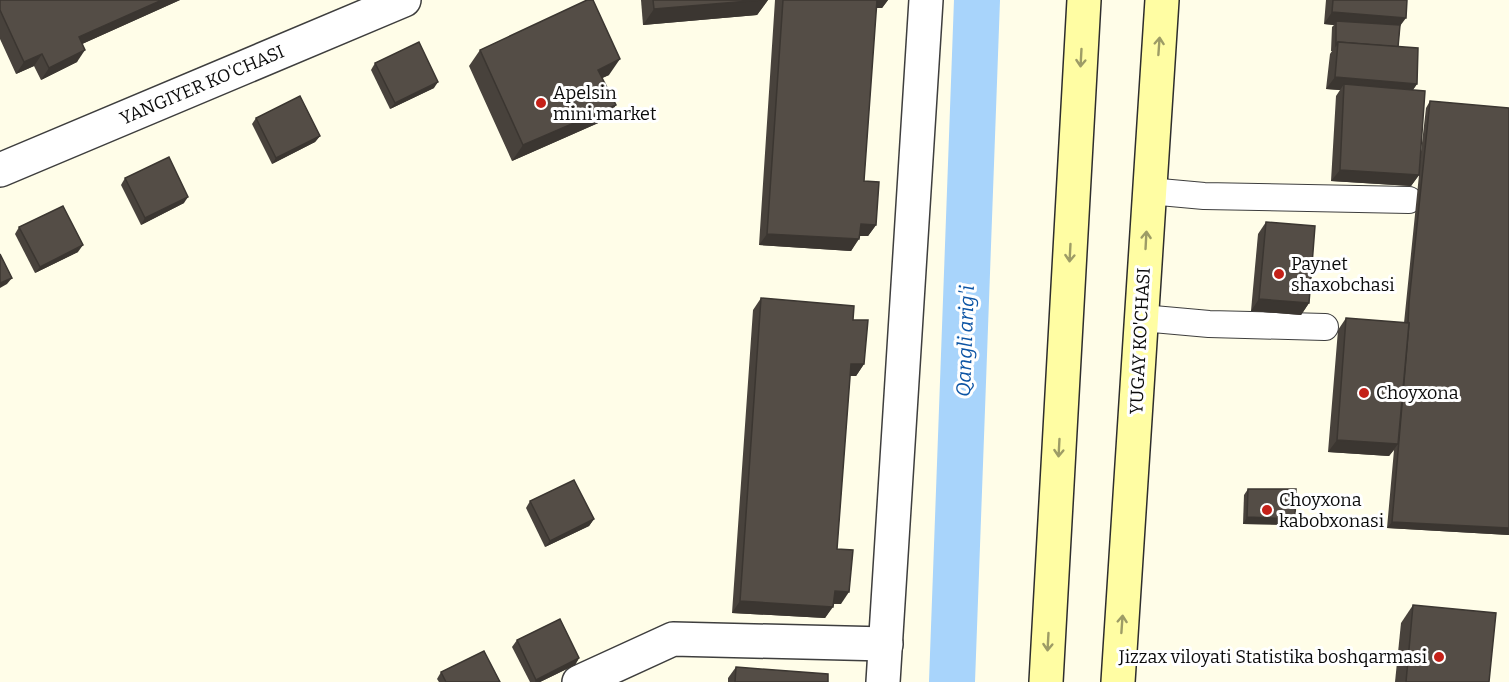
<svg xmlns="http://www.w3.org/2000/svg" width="1509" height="682" font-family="Bitter,serif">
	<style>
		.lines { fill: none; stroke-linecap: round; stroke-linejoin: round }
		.canal { stroke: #a8d4fb; stroke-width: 46 }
		.service-casing { stroke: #3e3e3e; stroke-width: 28 }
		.minor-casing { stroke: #3e3e3e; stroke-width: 36 }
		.tertiary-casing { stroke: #3e3e3e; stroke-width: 36 }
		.secondary-casing { stroke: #2d2d2d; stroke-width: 36 }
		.service { stroke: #fff; stroke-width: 26 }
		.minor { stroke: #fff; stroke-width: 33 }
		.tertiary { stroke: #fff; stroke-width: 33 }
		.secondary { stroke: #fffda3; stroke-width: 33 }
		.wall { fill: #48423c }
		.shaded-wall { fill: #3b3631 }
		.building { fill: #544d46; stroke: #3b3631; stroke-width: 1.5 }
		.oneway { stroke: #9d9c66 }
		.poi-dot { fill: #c42119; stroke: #fff; stroke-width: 2 }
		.labels { text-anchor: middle; stroke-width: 6; stroke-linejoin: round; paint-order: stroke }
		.street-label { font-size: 18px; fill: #0b0b0b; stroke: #fff }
		.poi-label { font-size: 18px; fill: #0b0b0b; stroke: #fff; text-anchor: start }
		.water-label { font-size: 20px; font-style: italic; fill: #0c54a4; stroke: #fff }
	</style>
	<rect width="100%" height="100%" fill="#fffde8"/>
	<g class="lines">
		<path class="canal" d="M952 682 977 0"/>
		<g class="service-casing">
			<g id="service">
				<path d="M1149 191 1204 196 1409 200"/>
				<path d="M1142 318 1209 324 1325 327"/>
			</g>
		</g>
		<g class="minor-casing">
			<g id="minor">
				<path d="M579 682 673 639 886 644"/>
				<path d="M883 682 926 0"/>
			</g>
		</g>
		<g class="tertiary-casing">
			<path id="tertiary" d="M0 170 404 0"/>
		</g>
		<g class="secondary-casing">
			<g id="secondary">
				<path d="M1046 682 1084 0"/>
				<path d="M1118 682 1162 0"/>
			</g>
		</g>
		<use href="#service" class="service"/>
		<use href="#minor" class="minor"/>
		<use href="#tertiary" class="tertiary"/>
		<use href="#secondary" class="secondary"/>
	</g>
	<g class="wall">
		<path d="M0 0H180L82 44 77 62 41 80 34 66 16 74 0 39Z"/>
		<path d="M641 0H768L757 15 643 25Z"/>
		<path d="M775 0H888L882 8H876L864 181 876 225 868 236H860L851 251 759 245Z"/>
		<path d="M1326 0H1407L1400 27 1398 47 1417 84 1413 90 1419 169 1426 108 1430 101 1509 535 1387 528 1394 450 1389 456 1328 452 1338 330 1346 318 1404 323 1419 175 1411 186 1331 181 1336 96 1340 90 1326 89 1330 54 1332 51H1331L1332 27 1334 25 1324 24Z"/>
		<path d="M480 50 609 75 602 78 616 105 605 120 512 161 469 66Z"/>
		<path d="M375 63 434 88 390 109 371 70Z"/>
		<path d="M256 118 320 136 315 142 272 164 252 124Z"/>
		<path d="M125 178 184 203 141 225 121 185Z"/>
		<path d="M1266 222 1309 303 1301 315 1251 311 1258 234Z"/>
		<path d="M19 227 78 252 35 273 15 234Z"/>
		<path d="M761 298 853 320 864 364 856 376H850L837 549 841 604H834L825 618 732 613 753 310Z"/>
		<path d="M1248 489 1295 519 1291 525 1243 524 1244 495Z"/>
		<path d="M530 501 594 519 589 526 545 547 526 508Z"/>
		<path d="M1413 605 1489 682H1395L1401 623Z"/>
		<path d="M517 640 579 658 575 665 540 682H530L512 647Z"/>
		<path d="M736 667 828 682H728V678Z"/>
		<path d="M441 672 500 682H439L437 679Z"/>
	</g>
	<g class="shaded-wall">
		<path d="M162 0H180L71 49 79 37Z"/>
		<path d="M761 0H768L757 15 643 25 654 9Z"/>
		<path d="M875 0H888L882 8H869Z"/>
		<path d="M1332 12 1406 18 1397 30 1336 21 1334 25 1324 24Z"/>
		<path d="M85 50 77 62 41 80 49 68Z"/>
		<path d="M42 54 34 66 16 74 24 62Z"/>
		<path d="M620 59 609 75 587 85 598 70Z"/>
		<path d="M1335 77 1417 84 1408 96 1344 84 1340 90 1326 89Z"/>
		<path d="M438 82 434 88 390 109 395 103Z"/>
		<path d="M616 105 605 120 512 161 523 145Z"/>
		<path d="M320 136 315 142 272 164 276 158Z"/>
		<path d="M1340 170 1419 175 1411 186 1331 181Z"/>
		<path d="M188 197 184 203 141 225 145 218Z"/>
		<path d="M861 224 876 225 868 236H853Z"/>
		<path d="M767 234 859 239 851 251 759 245Z"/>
		<path d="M83 245 78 252 35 273 40 267Z"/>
		<path d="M12 278 7 284 0 288V283Z"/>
		<path d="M1259 299 1309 303 1301 315 1251 311Z"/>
		<path d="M851 364H864L856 376H843Z"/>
		<path d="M1337 440 1398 444 1389 456 1328 452Z"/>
		<path d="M1247 517 1295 519 1291 525 1243 524Z"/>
		<path d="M594 519 589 526 545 547 550 541Z"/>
		<path d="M1392 522 1509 528V535L1387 528Z"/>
		<path d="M835 591 849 592 841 604 827 603Z"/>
		<path d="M740 601 833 607 825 618 732 613Z"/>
		<path d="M579 658 575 665 540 682H535L536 680Z"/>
	</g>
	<g class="building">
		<path d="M0 0H162L79 37 85 50 49 68 42 54 24 62 0 10Z"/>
		<path d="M587 0H593L620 59 598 70 616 105 523 145 480 50Z"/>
		<path d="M653 0H761L654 9Z"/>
		<path d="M783 0H877L864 181 879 182 876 225 861 224 859 239 767 234Z"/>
		<path d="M1333 0H1407L1406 18 1332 12Z"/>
		<path d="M1336 21 1400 25 1398 47 1338 42 1336 45Z"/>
		<path d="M419 42 438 82 395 103 375 63Z"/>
		<path d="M1338 42 1418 48 1417 84 1335 77Z"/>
		<path d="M1344 84 1425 91 1419 175 1340 170Z"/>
		<path d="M300 96 320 136 276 158 256 118Z"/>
		<path d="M1430 101 1509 108V528L1392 522 1409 323H1408L1409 302Z"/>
		<path d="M169 157 188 197 145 218 125 178Z"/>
		<path d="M63 206 83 245 40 267 19 227Z"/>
		<path d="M1266 222 1315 226 1309 303 1259 299Z"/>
		<path d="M0 254 12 278 0 283Z"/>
		<path d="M761 298 854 306 853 320H868L864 364H851L837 549 853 550 849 592 835 591 833 607 740 601Z"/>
		<path d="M1346 318 1409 323 1398 444 1337 440Z"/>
		<path d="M574 480 594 519 550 541 530 501Z"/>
		<path d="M1248 489H1296L1295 519 1247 517Z"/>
		<path d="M1413 605 1496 613 1489 682H1406Z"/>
		<path d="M560 619 579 658 536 680 517 640Z"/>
		<path d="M484 651 500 682H446L441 672Z"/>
		<path d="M736 667 828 674V682H735Z"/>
	</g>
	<defs><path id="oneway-shaft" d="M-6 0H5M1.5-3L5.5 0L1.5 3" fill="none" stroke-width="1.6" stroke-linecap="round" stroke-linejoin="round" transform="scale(1.5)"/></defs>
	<g class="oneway">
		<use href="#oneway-shaft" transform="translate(1159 46) rotate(-86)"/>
		<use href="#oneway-shaft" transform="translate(1081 58) rotate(93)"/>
		<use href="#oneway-shaft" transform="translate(1146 240) rotate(-87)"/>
		<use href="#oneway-shaft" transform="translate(1070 253) rotate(93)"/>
		<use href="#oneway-shaft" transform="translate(1059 448) rotate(93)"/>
		<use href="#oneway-shaft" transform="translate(1122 624) rotate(-86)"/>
		<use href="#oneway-shaft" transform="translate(1048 642) rotate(93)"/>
	</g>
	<g class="poi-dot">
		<circle cx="541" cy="103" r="6"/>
		<circle cx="1279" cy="274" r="6"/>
		<circle cx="1364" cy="393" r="6"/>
		<circle cx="1267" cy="510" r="6"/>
		<circle cx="1439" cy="657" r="6"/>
	</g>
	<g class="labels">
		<g class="street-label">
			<text transform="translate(202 85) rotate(-23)" y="6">YANGIYER KO'CHASI</text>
			<text transform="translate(1140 341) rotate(-87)" y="6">YUGAY KO'CHASI</text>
		</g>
		<g class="poi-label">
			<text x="553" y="99">Apelsin<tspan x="553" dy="21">mini market</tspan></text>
			<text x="1291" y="270">Paynet<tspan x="1291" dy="21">shaxobchasi</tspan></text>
			<text x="1376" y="399">Choyxona</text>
			<text x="1279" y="506">Choyxona<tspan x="1279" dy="21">kabobxonasi</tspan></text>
			<text x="1427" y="663" text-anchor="end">Jizzax viloyati Statistika boshqarmasi</text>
		</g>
		<g class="water-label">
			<text transform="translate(965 341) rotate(-88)" y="7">Qangli arig'i</text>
		</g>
	</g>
</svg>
